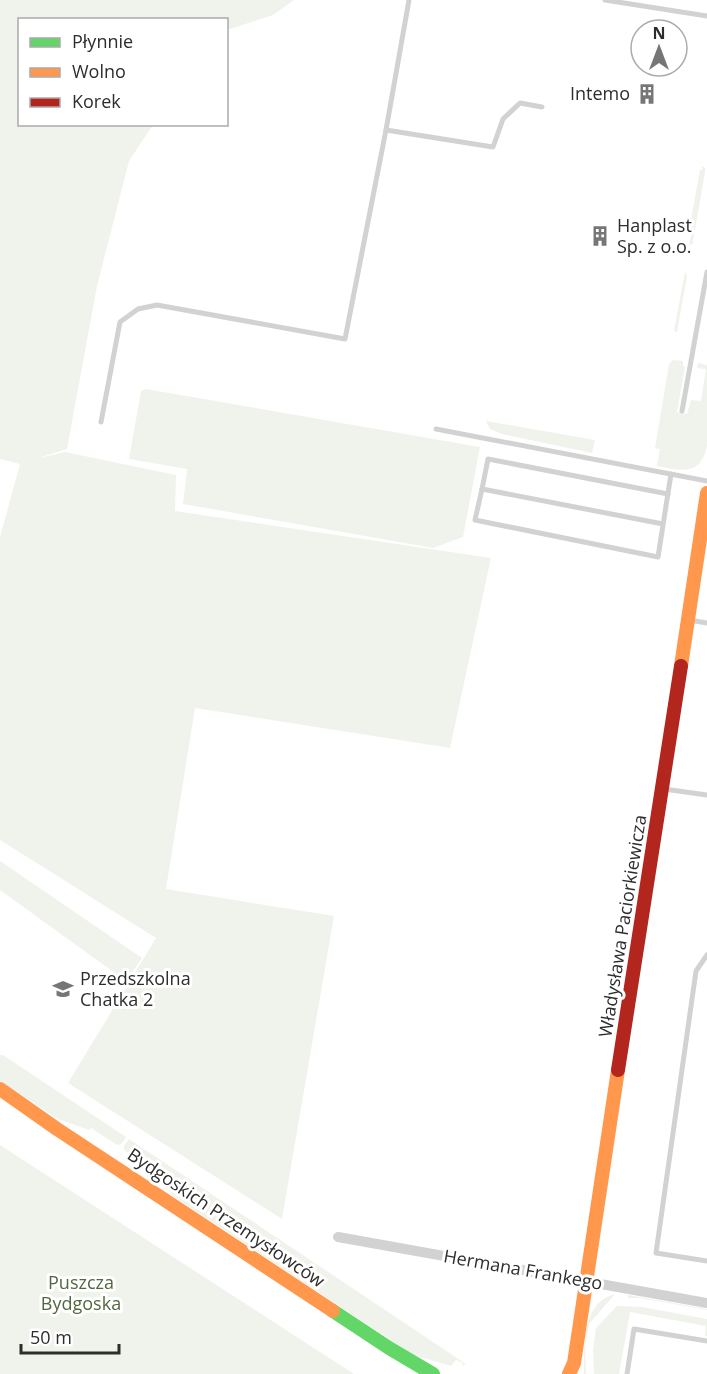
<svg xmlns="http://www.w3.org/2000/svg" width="707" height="1374" font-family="'Open Sans',sans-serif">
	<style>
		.green { fill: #f0f3eb }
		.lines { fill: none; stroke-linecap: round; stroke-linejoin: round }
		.lane { stroke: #d2d2d2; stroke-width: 5 }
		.street { stroke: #d2d2d2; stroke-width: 10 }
		.fast { stroke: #63d668; stroke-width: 14 }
		.slow { stroke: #ff974d; stroke-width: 14 }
		.jam { stroke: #b3261e; stroke-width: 14 }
		.labels { text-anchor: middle; stroke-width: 6; stroke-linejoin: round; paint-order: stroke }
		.poi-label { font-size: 18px; fill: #2d2d2d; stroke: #fff; text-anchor: start }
		.street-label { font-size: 18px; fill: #2d2d2d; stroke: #fff }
		.park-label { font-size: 18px; fill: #51673c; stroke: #fff }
	</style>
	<rect width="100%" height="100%" fill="#fff"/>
	<g class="green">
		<path d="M0 0H294L273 15 227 30 226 20H20V124L153 125 129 161 97 286 67 449 35 459 65 452 176 475 175 511 491 558 450 748 195 708 166 889 334 916 282 1219 68 1083 156 938 0 840V537L20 464 0 459Z"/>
		<path d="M702 166 705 168V172L693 241V244L689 245 693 226 690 225 700 170H702Z"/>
		<path d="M685 272 687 276 677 332 674 331Z"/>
		<path d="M673 360 683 361V366L685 367 677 412 687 414 691 400 701 401 706 369 697 368 698 363 707 365V445C702 476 681 471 657 466L660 449 655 448 669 364Z"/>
		<path d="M146 389 480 447 463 537 433 548 183 504 187 469 129 459 141 391Z"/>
		<path d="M486 421 595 440 592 453 502 434 490 429Z"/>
		<path d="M0 861 142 958 126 981 0 890Z"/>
		<path d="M0 1055H3L126 1137 121 1144 117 1145 91 1128 89 1130 58 1119 0 1081Z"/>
		<path d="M129 1139 466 1364 462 1366 463 1363 456 1360 451 1366 417 1356 407 1351 173 1196 151 1171 152 1169 124 1150V1146Z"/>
		<path d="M0 1145 354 1374H0Z"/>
		<path d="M615 1294 589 1324 585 1347 586 1374H584C584 1346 581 1303 615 1294Z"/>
		<path d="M628 1295 707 1309V1310L640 1298H628Z"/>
		<path d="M617 1306 642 1307 707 1319V1336H705L706 1326 630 1312 619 1374H594L593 1350 596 1328Z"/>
	</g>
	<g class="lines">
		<g class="lane">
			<path d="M605 0 707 16"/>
			<path d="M386 130 493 147 503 119 520 103 542 107"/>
			<path d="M682 411 707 272"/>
			<path d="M101 422 120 322 138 309 157 305 345 339 386 130 409 0"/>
			<path d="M436 429 707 481"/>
			<path d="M482 489 488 459 668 494"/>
			<path d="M663 524 482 489 475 520 658 557 671 474"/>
			<path d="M689 620 707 623"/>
			<path d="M664 789 707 795"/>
			<path d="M707 955 696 971 656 1253 707 1261"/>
			<path d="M627 1374 634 1329 707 1341"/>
		</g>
		<path class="street" d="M338 1237 707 1303"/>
		<path class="fast" d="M333 1311 389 1348 433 1374"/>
		<g class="slow">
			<path d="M681 666 707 493"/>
			<path d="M0 1089 57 1129 333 1311"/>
			<path d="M569 1374 574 1363 618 1070"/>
		</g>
		<path class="jam" d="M618 1070 681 666"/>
	</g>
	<defs>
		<g id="building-bare" transform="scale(1.62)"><path d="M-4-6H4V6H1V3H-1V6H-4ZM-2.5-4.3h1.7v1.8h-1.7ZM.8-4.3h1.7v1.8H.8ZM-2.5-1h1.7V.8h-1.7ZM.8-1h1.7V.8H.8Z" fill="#767676" stroke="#fff" stroke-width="2.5" paint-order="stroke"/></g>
		<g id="school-bare" transform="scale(1.62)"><path d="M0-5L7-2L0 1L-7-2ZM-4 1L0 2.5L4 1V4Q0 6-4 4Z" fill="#767676" stroke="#fff" stroke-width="2.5" paint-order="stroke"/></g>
	</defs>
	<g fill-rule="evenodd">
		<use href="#building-bare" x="647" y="94"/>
		<use href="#building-bare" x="600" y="236"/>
		<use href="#school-bare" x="63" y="989"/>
	</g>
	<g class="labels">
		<g class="poi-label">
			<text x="630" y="100" text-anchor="end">Intemo</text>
			<text x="617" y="232">Hanplast<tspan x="617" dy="21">Sp. z o.o.</tspan></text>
			<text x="80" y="985">Przedszkolna<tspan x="80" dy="21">Chatka 2</tspan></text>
		</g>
		<g class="street-label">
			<text transform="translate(623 926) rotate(-81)" y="6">Władysława Paciorkiewicza</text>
			<text transform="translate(226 1218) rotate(34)" y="6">Bydgoskich Przemysłowców</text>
			<text transform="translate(523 1270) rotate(10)" y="6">Hermana Frankego</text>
		</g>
		<g class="park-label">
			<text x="81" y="1289">Puszcza<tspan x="81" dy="21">Bydgoska</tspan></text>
		</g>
	</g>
	<rect x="18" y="18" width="210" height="108" fill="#ffffff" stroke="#ababab" stroke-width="1.5"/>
	<rect x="30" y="38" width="30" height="9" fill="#63d668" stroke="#ababab" stroke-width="1.5"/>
	<text x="72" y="48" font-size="18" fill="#2d2d2d">Płynnie</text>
	<rect x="30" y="68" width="30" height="9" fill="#ff974d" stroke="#ababab" stroke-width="1.5"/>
	<text x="72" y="78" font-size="18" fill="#2d2d2d">Wolno</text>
	<rect x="30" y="98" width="30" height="9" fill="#b3261e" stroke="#ababab" stroke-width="1.5"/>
	<text x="72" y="108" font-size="18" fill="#2d2d2d">Korek</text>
	<g transform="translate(659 48)"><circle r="28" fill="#ffffff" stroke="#ababab" stroke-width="1.5"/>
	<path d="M0-4.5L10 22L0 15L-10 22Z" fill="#767676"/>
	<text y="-9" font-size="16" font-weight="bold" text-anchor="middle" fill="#2d2d2d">N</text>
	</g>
	<path d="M21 1344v9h98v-9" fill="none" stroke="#2d2d2d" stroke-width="3"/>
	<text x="30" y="1344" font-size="18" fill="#2d2d2d" stroke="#ffffff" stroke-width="4.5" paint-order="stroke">50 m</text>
</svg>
